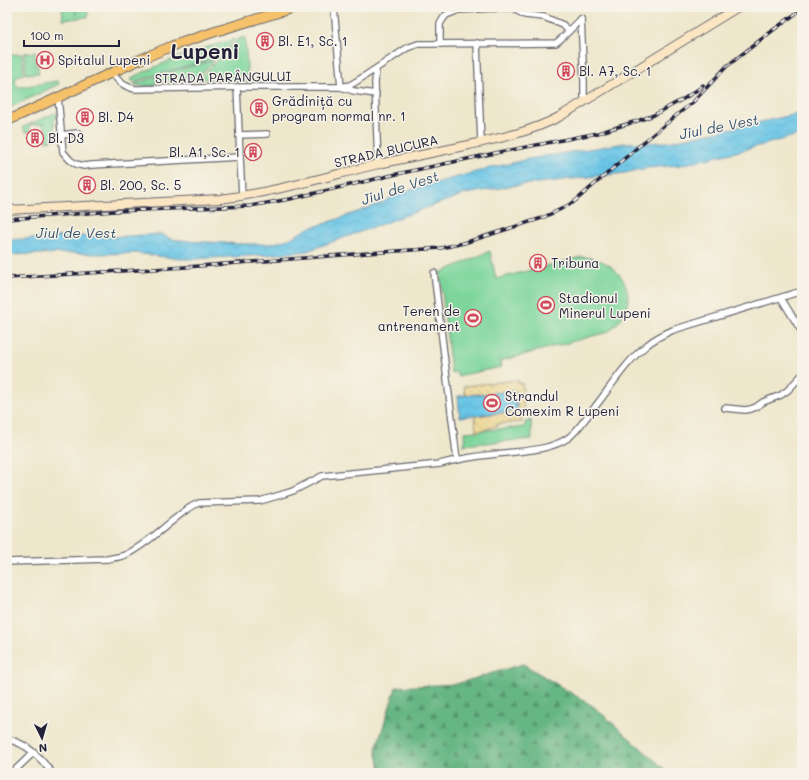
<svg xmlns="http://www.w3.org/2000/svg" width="809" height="780" font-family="Mali,sans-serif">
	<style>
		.green { fill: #7dd59b; stroke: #507c6b }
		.forest { fill: url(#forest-firs); stroke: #446c5f }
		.sand { fill: url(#sand-dots); stroke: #887e6c }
		.cemetery { fill: url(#cemetery-stones); stroke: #507c6b }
		.water { fill: url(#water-waves); stroke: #457490 }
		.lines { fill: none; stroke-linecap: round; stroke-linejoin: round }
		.street-casing { stroke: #69676e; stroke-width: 8 }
		.secondary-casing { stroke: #69676e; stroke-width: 10 }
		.primary-casing { stroke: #69676e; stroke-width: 11 }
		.street { stroke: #fff; stroke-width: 5.5 }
		.secondary { stroke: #fbe6c4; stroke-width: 8 }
		.primary { stroke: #f5c16b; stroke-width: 9 }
		.rail-casing { stroke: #22223b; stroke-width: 3.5 }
		.rail { stroke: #f7f3e8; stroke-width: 2; stroke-dasharray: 6; stroke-linecap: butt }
		.labels { text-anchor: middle; stroke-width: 3; stroke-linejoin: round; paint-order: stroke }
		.poi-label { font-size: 13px; fill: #22223b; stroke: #f7f3e8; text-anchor: start }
		.street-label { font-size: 13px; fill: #22223b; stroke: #f7f3e8 }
		.water-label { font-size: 14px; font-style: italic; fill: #37536e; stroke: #f7f3e8 }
		.town-label { font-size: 21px; font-weight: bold; fill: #22223b; stroke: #f7f3e8 }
	</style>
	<defs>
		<pattern id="forest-firs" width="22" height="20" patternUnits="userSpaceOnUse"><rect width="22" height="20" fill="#66b683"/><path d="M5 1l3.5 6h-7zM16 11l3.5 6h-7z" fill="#54946c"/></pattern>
		<pattern id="sand-dots" width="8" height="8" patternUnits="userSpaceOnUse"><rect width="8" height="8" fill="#eeda9e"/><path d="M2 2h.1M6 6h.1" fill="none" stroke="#ccbb89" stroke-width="1.8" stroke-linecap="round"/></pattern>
		<pattern id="cemetery-stones" width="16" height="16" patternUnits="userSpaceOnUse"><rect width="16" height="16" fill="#7dd59b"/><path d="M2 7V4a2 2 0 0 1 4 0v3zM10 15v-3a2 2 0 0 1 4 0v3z" fill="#6cb786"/></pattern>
		<pattern id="water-waves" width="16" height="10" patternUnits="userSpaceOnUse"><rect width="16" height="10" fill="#68c5e6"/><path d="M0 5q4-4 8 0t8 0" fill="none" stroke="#5aa9c6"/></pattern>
	</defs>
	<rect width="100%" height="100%" fill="#f7f3e8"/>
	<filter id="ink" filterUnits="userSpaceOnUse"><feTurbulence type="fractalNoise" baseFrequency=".025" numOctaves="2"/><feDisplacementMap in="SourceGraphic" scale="8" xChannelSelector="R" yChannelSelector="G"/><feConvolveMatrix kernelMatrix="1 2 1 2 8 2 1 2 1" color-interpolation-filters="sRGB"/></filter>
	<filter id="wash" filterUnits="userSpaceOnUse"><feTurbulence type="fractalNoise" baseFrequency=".012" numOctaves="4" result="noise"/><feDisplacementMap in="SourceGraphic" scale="16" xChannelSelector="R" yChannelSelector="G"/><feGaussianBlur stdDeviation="0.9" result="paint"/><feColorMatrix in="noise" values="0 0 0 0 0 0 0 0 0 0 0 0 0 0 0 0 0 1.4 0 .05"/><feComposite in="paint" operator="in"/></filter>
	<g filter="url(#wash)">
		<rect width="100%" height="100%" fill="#eee7cc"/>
		<g class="green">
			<path d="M245 37 248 82 225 83V78L199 79 238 39Z"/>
			<path d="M235 39 217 58 179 68 133 82 131 79 133 77C166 61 198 49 235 39Z"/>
			<path d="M36 52V54H35L36 66H38L39 73 26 74 24 53Z"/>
			<path d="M22 54 24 74 17 76C14 81 15 87 21 87L56 81H58L59 83V84L7 109V55Z"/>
			<path d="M215 60 196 79 157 81 154 86H138L134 84 180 69Z"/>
			<path d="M57 112V118L54 119 55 135H59V139L46 141 44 124 30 125V132H25L23 127Z"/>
			<path d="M490 251 496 279 581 257C609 256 636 282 626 310 622 319 615 326 608 332L500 361 501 367 458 376 457 372 451 373 440 273Z"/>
			<path d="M529 420H531L532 439 462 445 465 444 464 432 525 427V422H529Z"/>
		</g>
		<path class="forest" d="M523 664 593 706 669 773H381L376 749 396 687 456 684Z"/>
		<path class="sand" d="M518 380V383H522L524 414H521L522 422 497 424V426L476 432 475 416 518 411 516 391 465 395 464 386Z"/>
		<path class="cemetery" d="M62 7H88V17L63 20Z"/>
		<g class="water">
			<path d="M802 113V134L740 151 680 165 647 168 624 173 511 186 465 194 307 251 266 255 194 259H180L135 253 100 254 68 253 7 255V240L72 236 114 237 160 234 171 239 189 241 243 244H270L289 239 309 228 327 223 382 203 399 193 490 168 529 159 625 143 668 142Z"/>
			<path d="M515 391 517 411 460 417 458 396Z"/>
		</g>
	</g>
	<g filter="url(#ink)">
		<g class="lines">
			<g class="street-casing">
				<g id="street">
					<path d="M334 7 341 87 354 91 376 94"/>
					<path d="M581 19 584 82V102"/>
					<path d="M477 43 481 142"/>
					<path d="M440 44V24L443 19 446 15 459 10 494 8 514 9 525 15 544 17 556 22 563 25 569 31"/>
					<path d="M376 70 375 83 378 165"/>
					<path d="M112 73C119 82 123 86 135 89L249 87H341L350 85 357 81 407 48 418 44H424L556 43 562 38 581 19"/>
					<path d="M237 87 240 157 242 196"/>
					<path d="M58 97 63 152 70 160 76 164 84 166 92 165 240 157"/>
					<path d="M61 135 78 133"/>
					<path d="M239 135 267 134"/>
					<path d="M434 273 457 460"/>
					<path d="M781 298 802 332"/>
					<path d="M725 408 745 410 751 409 756 407 763 402 781 395 788 390 802 375"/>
					<path d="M7 562 107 559C113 558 120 557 125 555 144 546 159 531 176 518 183 512 190 506 199 503L260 501 277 496 293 491 322 476 440 464C458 459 477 456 497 454 519 451 549 451 568 438 575 433 581 425 586 418 607 394 622 365 647 345 655 338 664 334 673 330L802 291"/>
					<path d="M7 739C28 744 39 756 52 773"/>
					<path d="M12 773 33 753"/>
				</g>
			</g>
			<g class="secondary-casing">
				<path id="secondary" d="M7 210 220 199C277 192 328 176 383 163 412 157 441 151 469 145 501 138 530 132 559 117L738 7"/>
			</g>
			<g class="primary-casing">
				<path id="primary" d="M7 121 139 60 172 46 217 31 296 7"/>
			</g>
			<use href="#street" class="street"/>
			<use href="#secondary" class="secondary"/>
			<use href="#primary" class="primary"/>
			<g class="rail-casing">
				<g id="rail">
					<path d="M7 219 115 211 250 206 290 199 397 174 500 152 598 133 640 120 654 115 685 98 700 88 703 85"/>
					<path d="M7 278 186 267 368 253 441 248 464 243 542 218 559 210 574 202 646 140 693 102 727 66 772 31 802 9"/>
				</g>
			</g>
			<use href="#rail" class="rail"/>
		</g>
	</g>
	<defs>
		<g id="building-ring" transform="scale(0.9)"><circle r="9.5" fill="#f7f3e8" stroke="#d1495b" stroke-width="1.5"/><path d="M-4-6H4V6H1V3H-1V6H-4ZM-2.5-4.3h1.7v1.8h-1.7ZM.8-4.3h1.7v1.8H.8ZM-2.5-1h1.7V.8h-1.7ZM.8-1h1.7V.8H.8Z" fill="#d1495b"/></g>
		<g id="hospital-ring" transform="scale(0.9)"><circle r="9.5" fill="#f7f3e8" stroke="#d1495b" stroke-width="1.5"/><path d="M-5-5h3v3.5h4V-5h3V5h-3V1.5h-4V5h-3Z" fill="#d1495b"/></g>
		<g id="stadium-ring" transform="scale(0.9)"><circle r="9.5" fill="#f7f3e8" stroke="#d1495b" stroke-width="1.5"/><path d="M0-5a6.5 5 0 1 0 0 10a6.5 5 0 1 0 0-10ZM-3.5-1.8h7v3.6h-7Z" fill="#d1495b"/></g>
	</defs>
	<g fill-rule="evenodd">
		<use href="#building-ring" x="265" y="41"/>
		<use href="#hospital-ring" x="45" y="60"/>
		<use href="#building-ring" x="566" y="71"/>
		<use href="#building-ring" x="259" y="108"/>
		<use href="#building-ring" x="85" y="117"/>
		<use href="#building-ring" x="35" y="138"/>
		<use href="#building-ring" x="253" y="152"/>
		<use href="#building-ring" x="87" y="185"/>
		<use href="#building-ring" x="538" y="263"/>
		<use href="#stadium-ring" x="546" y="305"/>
		<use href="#stadium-ring" x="473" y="318"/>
		<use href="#stadium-ring" x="492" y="403"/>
	</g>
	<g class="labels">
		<g class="poi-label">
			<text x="278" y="46">Bl. E1, Sc. 1</text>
			<text x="58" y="65">Spitalul Lupeni</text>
			<text x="579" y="76">Bl. A7, Sc. 1</text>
			<text x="272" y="106">Grădiniță cu<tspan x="272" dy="15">program normal nr. 1</tspan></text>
			<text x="98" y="122">Bl. D4</text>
			<text x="48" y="143">Bl. D3</text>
			<text x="240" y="157" text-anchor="end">Bl. A1, Sc. 1</text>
			<text x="100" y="190">Bl. 200, Sc. 5</text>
			<text x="551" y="268">Tribuna</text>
			<text x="559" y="303">Stadionul<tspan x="559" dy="15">Minerul Lupeni</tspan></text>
			<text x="460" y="316" text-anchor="end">Teren de<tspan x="460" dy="15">antrenament</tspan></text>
			<text x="505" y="401">Strandul<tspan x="505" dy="15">Comexim R Lupeni</tspan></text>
		</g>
		<g class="street-label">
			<text transform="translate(223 77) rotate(-1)" y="5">STRADA PARÂNGULUI</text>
			<text transform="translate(386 151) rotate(-13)" y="5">STRADA BUCURA</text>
		</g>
		<g class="water-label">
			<text transform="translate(719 127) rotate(-11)" y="5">Jiul de Vest</text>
			<text transform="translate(400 188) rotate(-18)" y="5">Jiul de Vest</text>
			<text x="76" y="238">Jiul de Vest</text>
		</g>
		<g class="town-label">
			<text x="205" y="59">Lupeni</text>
		</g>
	</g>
	<rect width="809" height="780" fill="none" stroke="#f7f3e8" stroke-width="24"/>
	<g transform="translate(42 738) rotate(175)" stroke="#f7f3e8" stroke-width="3" paint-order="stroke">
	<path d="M0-3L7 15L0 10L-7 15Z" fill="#22223b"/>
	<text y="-6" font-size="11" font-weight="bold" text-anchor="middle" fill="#22223b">N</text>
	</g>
	<path d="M24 40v6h95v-6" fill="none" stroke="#22223b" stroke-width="2"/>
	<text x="30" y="40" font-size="12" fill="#22223b" stroke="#f7f3e8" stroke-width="3" paint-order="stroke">100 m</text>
</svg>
